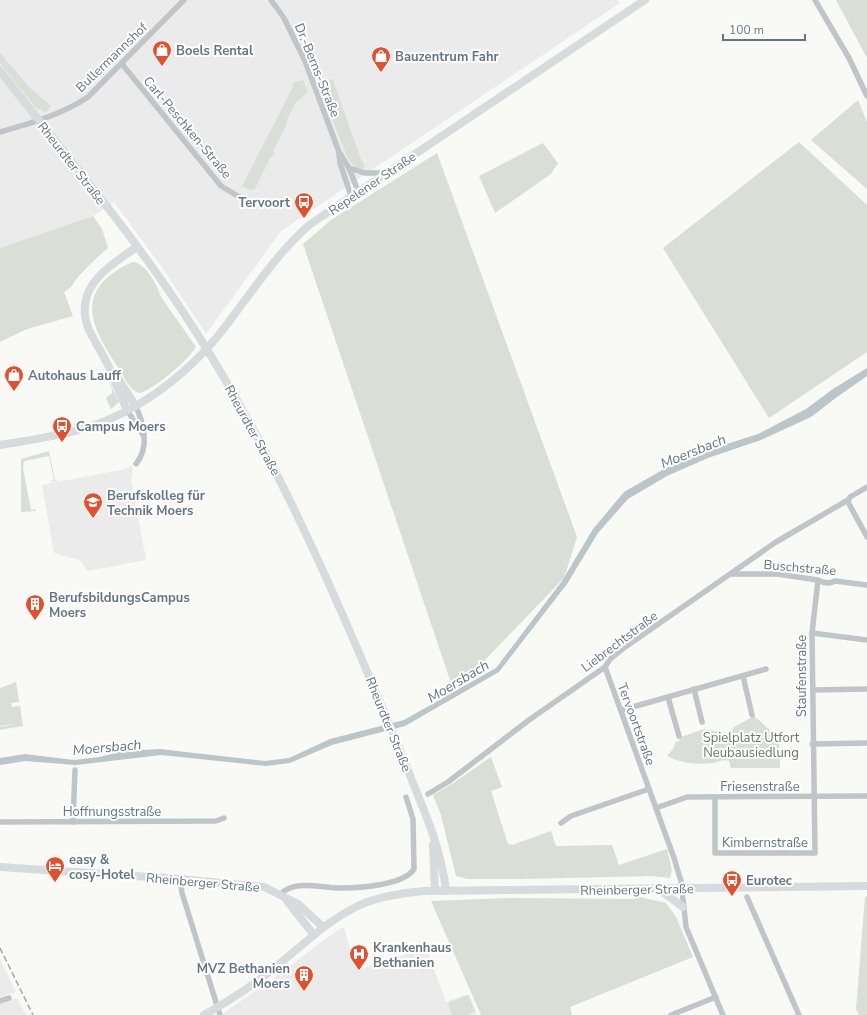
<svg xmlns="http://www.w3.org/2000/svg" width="867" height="1015" font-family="'Nunito Sans',sans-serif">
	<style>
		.built { fill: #eaebea }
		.green { fill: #d9ded6 }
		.water { fill: #bac6ca }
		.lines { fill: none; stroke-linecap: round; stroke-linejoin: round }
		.street { stroke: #c0c5c9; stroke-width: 5.5 }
		.secondary { stroke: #d6dbde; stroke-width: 8 }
		.rail { stroke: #a1a9ae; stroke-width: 1.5; stroke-dasharray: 6 3; stroke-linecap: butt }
		.labels { text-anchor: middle; stroke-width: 4; stroke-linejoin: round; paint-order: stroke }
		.poi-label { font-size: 13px; font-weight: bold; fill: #647681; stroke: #fff; text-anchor: start }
		.street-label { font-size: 13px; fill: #647681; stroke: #fff }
		.park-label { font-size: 13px; fill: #687963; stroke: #fff }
		.water-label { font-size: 14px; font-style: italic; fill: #5f757c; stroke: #fff }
	</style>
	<rect width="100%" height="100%" fill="#f9f9f6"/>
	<g class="built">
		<path d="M0 0H617L620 3 281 231 206 334 164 270 114 202 93 216 0 248Z"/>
		<path d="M132 465 133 470 131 480 146 560 88 571 79 560 54 553 42 485 125 469Z"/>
		<path d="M344 927 351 953 355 950 361 969 426 947 446 1002 469 994 477 1015H221L281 973 326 938Z"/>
		<path d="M0 959 16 992 0 997Z"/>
		<path d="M17 998 26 1015H0V1003Z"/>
	</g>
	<g class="green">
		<path d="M836 0H867V58Z"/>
		<path d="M0 53 28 86 51 106 46 112 36 108 0 63Z"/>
		<path d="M328 79 333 80 360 157 365 166 363 169 356 168 348 159 320 88Z"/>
		<path d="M303 80 308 92 295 103 286 122 287 124 273 151 275 154 270 158 255 189 251 190 242 186 293 87 292 85 295 82Z"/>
		<path d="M858 100 867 122V189L811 140Z"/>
		<path d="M799 142 867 205V352L769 418 663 248Z"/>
		<path d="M543 143 558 163 551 174 495 213 479 176Z"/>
		<path d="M437 153 577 537 564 578 454 692 303 244 331 220Z"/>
		<path d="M93 216 102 229 108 248C97 257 88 266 78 277 72 284 74 286 64 292L73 316 27 329 0 342V248Z"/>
		<path d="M133 262C146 263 157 285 161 297L196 347C187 361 157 387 140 393 129 391 123 374 117 366 99 337 76 304 109 276 116 271 124 265 133 262Z"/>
		<path d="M99 359 119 402 111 409 106 398 112 393V389Z"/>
		<path d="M49 451 55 480 58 481 50 482 54 480 49 456 24 461 23 468 31 510 35 509 36 511 21 512V459Z"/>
		<path d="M16 682 19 702 11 703 12 707 20 706 23 726 0 730V727L15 724 0 726V688Z"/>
		<path d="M754 716 779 738 780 768H731L729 761C724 759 719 762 714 763 698 765 680 763 667 756L673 749 676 741 678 742 681 737 704 729 730 734 734 727Z"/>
		<path d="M491 757 502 787 491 791 508 844 512 845 551 831 556 846 612 845 619 865 667 849 672 870 670 878 651 876 521 879H468L456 876 441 815 433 795 452 784Z"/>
		<path d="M867 896V1015H859L856 1009 865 897Z"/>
		<path d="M639 897 666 903 676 917 693 957 570 1007 572 1015H481L431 901 511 898 632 899Z"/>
		<path d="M468 995 475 1011 468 1015H452L448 1003Z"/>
	</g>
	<path class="water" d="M867 368V376L837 397 811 417 761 440 708 458 667 476 628 499 598 533 567 584 499 672 405 726 332 745 290 763 266 766 161 755 76 765 25 761 0 765V758L25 754 74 760 99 757 124 751 160 749 265 761 289 758 330 739 404 720 496 668 562 581 593 529 624 492 664 469 705 451 758 434 806 409 833 389Z"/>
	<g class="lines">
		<g class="street">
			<path d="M271 0 284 18 305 61 339 152 349 168 358 191"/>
			<path d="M815 0 849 58 867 96"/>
			<path d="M122 64 221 186 241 198"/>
			<path d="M0 132C31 123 61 115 88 97L184 0"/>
			<path d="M339 154 340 163 351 196"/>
			<path d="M349 168 365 173H385"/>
			<path d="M135 405C144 423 150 447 136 464"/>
			<path d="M127 410 143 435"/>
			<path d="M867 487 850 497 848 502 867 537"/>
			<path d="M732 574H777L818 580C823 583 829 584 835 581L867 585"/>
			<path d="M812 633 867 640"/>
			<path d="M605 667 674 858 681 881 686 927 723 1015"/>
			<path d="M743 676 752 715"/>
			<path d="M694 689 702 722"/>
			<path d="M813 690 867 689"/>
			<path d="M668 697 679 736"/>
			<path d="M622 710 766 669"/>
			<path d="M812 744 867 743"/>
			<path d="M428 794 448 782 529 720 605 667 610 659 621 650 776 542 848 500"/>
			<path d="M715 797V853H815L812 633 818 580"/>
			<path d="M656 808 687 797 867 796"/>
			<path d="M0 822 216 821 224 818"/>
			<path d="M73 822 75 770"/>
			<path d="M561 823 571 816 649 789"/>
			<path d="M180 879 182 893 220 1015"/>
			<path d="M280 895C293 878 324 889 342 888 360 888 404 885 414 869L413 819 406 797"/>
			<path d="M747 897 799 1015"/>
			<path d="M0 1001 9 998"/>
			<path d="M671 1015 716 997"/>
		</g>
		<g class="secondary">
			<path d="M0 71C67 157 138 240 196 332 270 448 326 573 379 700 391 727 402 755 413 783 427 817 442 853 446 891"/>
			<path d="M117 377 135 405"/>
			<path d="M127 410C120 395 115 380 108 365 102 353 95 342 89 330 72 289 107 267 137 247"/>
			<path d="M0 445C29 440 61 436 89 427 138 411 184 377 217 337 247 300 272 258 309 225L645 0"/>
			<path d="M433 845 435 891"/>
			<path d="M0 867 180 879 264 887 298 904 323 927"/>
			<path d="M659 889 683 907"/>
			<path d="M287 901 314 935"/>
			<path d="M204 1015C229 1001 254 985 277 966 304 944 328 920 360 905 380 896 403 893 425 891L867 886"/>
		</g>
		<path class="rail" d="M0 948 33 1015"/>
	</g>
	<defs>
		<g id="shop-pin" transform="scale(1)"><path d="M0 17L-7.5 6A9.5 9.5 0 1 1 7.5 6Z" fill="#e3502d" stroke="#fff"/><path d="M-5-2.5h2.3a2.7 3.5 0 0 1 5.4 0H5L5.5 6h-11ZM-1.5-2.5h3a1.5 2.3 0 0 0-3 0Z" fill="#fff"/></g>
		<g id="bus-pin" transform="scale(1)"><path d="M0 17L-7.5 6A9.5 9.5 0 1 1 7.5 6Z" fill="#e3502d" stroke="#fff"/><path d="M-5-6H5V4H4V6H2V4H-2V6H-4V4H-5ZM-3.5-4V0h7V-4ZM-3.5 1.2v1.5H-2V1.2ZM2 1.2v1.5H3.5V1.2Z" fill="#fff"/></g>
		<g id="university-pin" transform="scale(1)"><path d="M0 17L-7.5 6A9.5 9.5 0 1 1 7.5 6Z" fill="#e3502d" stroke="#fff"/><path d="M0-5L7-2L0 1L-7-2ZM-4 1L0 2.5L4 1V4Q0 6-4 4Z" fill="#fff"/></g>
		<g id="building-pin" transform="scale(1)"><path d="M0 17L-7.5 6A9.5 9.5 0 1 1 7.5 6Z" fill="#e3502d" stroke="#fff"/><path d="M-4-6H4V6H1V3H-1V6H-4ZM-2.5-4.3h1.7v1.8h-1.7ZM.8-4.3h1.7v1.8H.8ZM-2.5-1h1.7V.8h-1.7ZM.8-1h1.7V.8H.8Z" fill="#fff"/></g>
		<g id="hotel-pin" transform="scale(1)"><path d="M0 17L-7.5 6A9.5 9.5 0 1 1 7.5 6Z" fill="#e3502d" stroke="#fff"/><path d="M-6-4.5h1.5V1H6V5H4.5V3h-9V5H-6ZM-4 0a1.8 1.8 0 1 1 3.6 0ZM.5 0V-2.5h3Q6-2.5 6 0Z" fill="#fff"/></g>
		<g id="hospital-pin" transform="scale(1)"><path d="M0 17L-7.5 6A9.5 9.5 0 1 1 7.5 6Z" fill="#e3502d" stroke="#fff"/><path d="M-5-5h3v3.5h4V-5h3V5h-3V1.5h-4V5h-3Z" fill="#fff"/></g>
	</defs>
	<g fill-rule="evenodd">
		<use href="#shop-pin" x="162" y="50"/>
		<use href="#shop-pin" x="381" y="56"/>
		<use href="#bus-pin" x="304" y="202"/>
		<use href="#shop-pin" x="14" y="375"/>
		<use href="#bus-pin" x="62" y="426"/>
		<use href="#university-pin" x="93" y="502"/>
		<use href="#building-pin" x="35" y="604"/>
		<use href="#hotel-pin" x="55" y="866"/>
		<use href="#bus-pin" x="732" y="880"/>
		<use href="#hospital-pin" x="359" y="954"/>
		<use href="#building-pin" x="304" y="975"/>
	</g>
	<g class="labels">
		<g class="poi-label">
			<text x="176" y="55">Boels Rental</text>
			<text x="395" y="61">Bauzentrum Fahr</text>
			<text x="290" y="207" text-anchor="end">Tervoort</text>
			<text x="28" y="380">Autohaus Lauff</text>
			<text x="76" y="431">Campus Moers</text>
			<text x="107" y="500">Berufskolleg für<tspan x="107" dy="15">Technik Moers</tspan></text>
			<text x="49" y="602">BerufsbildungsCampus<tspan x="49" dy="15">Moers</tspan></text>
			<text x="69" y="864">easy &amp;<tspan x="69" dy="15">cosy-Hotel</tspan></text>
			<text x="746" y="885">Eurotec</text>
			<text x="373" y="952">Krankenhaus<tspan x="373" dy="15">Bethanien</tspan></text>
			<text x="290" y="973" text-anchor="end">MVZ Bethanien<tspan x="290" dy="15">Moers</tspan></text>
		</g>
		<g class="street-label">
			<text transform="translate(111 57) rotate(-44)" y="5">Bullermannshof</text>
			<text transform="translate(318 70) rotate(68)" y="5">Dr.-Berns-Straße</text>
			<text transform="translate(188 127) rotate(50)" y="5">Carl-Peschken-Straße</text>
			<text transform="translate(72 163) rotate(52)" y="5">Rheurdter Straße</text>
			<text transform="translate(372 183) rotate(-34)" y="5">Repelener Straße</text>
			<text transform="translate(253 430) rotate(61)" y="5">Rheurdter Straße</text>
			<text transform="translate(800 567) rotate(5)" y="5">Buschstraße</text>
			<text transform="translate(619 641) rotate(-37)" y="5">Liebrechtstraße</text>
			<text transform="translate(801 676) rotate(-90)" y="5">Staufenstraße</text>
			<text transform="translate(389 724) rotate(68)" y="5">Rheurdter Straße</text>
			<text transform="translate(637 724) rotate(70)" y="5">Tervoortstraße</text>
			<text x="760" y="791">Friesenstraße</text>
			<text x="112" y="816">Hoffnungsstraße</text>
			<text x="765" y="847">Kimbernstraße</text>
			<text transform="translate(203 882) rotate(5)" y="5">Rheinberger Straße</text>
			<text transform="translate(637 889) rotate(-1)" y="5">Rheinberger Straße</text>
		</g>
		<g class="park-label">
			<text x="751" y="742">Spielplatz Utfort<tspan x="751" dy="15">Neubausiedlung</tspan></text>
		</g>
		<g class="water-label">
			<text transform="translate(693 451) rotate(-22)" y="5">Moersbach</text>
			<text transform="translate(458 681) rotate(-31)" y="5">Moersbach</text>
			<text transform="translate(107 747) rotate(-5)" y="5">Moersbach</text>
		</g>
	</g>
	<path d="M723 34v6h82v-6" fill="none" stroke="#647681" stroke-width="2"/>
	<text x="729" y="34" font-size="12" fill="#647681" stroke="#ffffff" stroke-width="3" paint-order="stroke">100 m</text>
</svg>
